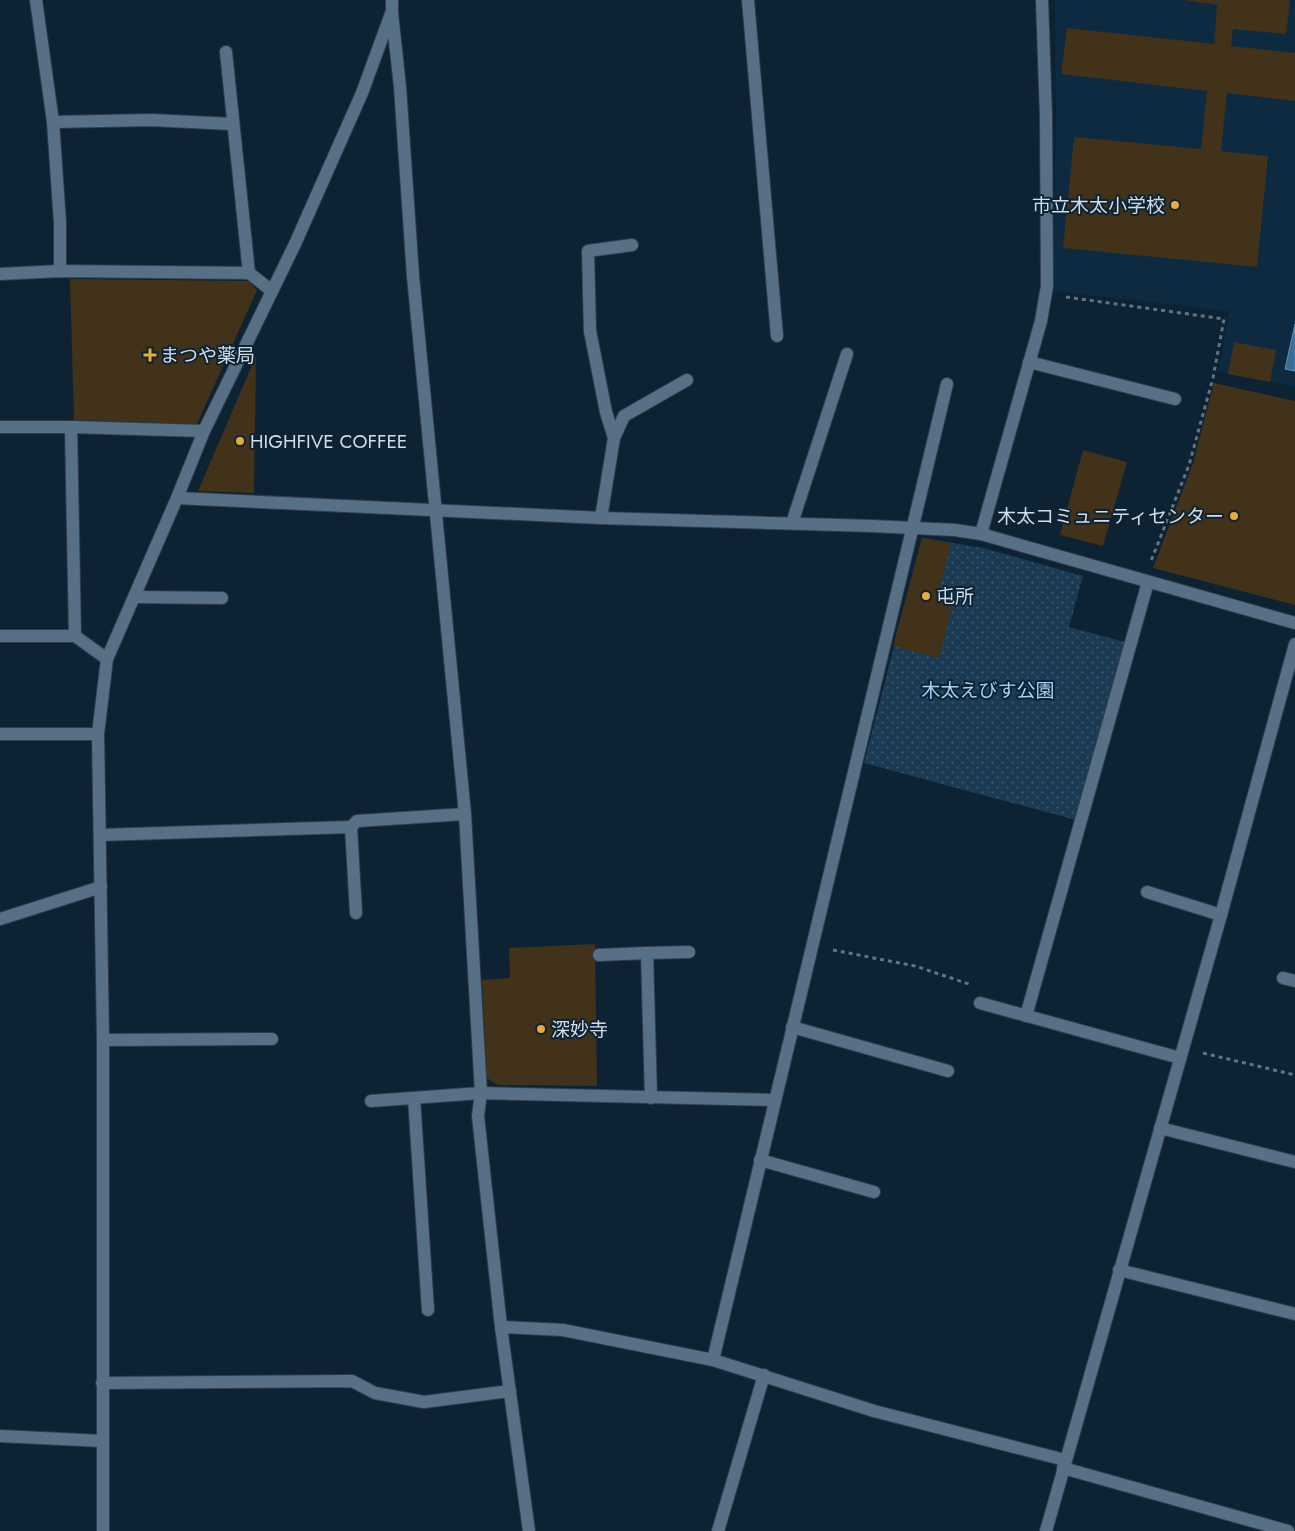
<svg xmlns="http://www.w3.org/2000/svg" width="1295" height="1531" font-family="Jost,'Noto Sans JP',sans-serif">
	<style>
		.built { fill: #0e2a41 }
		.park { fill: url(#park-dots) }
		.water { fill: #376d99; stroke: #658fb1 }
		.building { fill: #413219 }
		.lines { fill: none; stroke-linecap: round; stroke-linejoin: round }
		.minor-casing { stroke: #323d4c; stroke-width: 14 }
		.path { stroke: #627483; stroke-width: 3; stroke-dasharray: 4 4; stroke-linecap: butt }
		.minor { stroke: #587085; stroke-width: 12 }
		.poi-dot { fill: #e9ab38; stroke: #0d2334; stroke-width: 2 }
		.labels { text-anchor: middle; stroke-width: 4; stroke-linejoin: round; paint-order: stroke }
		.poi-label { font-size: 19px; fill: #d0dde9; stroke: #0d2334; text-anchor: start }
		.park-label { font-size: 19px; fill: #a5d1f8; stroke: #0d2334 }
	</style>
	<defs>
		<pattern id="park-dots" width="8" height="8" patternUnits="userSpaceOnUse" patternTransform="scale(1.25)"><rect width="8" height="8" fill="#1b3b54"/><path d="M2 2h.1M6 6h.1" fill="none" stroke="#3b576d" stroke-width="1.8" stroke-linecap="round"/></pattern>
	</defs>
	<rect width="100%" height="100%" fill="#0d2334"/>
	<path class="built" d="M1055 0H1295V387L1218 371 1229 311 1053 291 1056 119Z"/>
	<path class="park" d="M922 538 983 548 1083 576 1069 627 1125 642 1076 820 864 763Z"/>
	<path class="water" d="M1295 324V371L1285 369Z"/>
	<g class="building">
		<path d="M1184 0H1290L1286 34 1233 29 1231 46 1295 53V101L1227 93 1221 151 1268 156 1257 267 1063 248 1074 137 1201 149 1207 91 1061 74 1067 28 1214 44 1217 5Z"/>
		<path d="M70 279 248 281 257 290 197 424 74 420Z"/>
		<path d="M1234 342 1276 350 1270 382 1228 374Z"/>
		<path d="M256 356 254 493 198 491Z"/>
		<path d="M1214 383 1295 401V605L1153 568 1193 463Z"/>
		<path d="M1083 450 1127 462 1103 546 1060 535Z"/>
		<path d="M922 538 951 543 938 594 954 598 939 658 893 646Z"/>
		<path d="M595 944 597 1086 497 1085 487 1078 482 980 510 978 509 948Z"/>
	</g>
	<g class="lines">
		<g class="minor-casing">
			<g id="minor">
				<path d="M36 0 53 122 60 223V271"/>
				<path d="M748 0 777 336"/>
				<path d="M392 13 400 87 413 276 465 814 481 1093 478 1116 501 1327 529 1531"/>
				<path d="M226 52 249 273"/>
				<path d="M53 122 151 120 232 124"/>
				<path d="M0 274 60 271 249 273 272 291"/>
				<path d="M1029 362 1175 399"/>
				<path d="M0 427H71L204 431"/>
				<path d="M71 427 75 636"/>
				<path d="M614 438 606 412 590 331 588 251 632 245"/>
				<path d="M177 498 601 518 872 526 955 530 981 534 1295 623"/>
				<path d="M601 518 614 438 624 416 687 380"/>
				<path d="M792 523 847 354"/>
				<path d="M981 534 1041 321 1047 286 1046 117 1042 0"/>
				<path d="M134 597 222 598"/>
				<path d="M0 636H75L107 659"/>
				<path d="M0 734H98"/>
				<path d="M351 827 357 821 465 814"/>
				<path d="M100 835 351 827 356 913"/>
				<path d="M1147 892 1221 915"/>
				<path d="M0 919 101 887"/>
				<path d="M599 955 647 953"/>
				<path d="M1283 978 1295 981"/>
				<path d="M980 1003 1180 1058"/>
				<path d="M1026 1016 1148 582"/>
				<path d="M792 1027 948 1071"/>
				<path d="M103 1040 272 1039"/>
				<path d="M414 1098 428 1310"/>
				<path d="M651 1098 647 953 689 952"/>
				<path d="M371 1101 481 1093 775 1100"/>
				<path d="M1160 1128 1295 1162"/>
				<path d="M760 1160 874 1192"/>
				<path d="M1119 1270 1295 1314"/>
				<path d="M501 1327 563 1330 713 1360 874 1411 1065 1460"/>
				<path d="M713 1360 947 384"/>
				<path d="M102 1383 352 1381 375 1393 424 1402 510 1391"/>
				<path d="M0 1436 102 1441"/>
				<path d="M1063 1468 1288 1531"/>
				<path d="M103 1531V1040L98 734 107 659 177 498 204 431 295 244 362 93 392 11V0"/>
				<path d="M718 1531 764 1375"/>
				<path d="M1046 1531 1221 915 1295 644"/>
			</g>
		</g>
		<g class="path">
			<path d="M1066 297 1224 319 1213 378 1189 465 1151 561"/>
			<path d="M833 950 915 966 972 985"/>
			<path d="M1203 1053 1295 1075"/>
		</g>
		<use href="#minor" class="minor"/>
	</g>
	<g class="poi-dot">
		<circle cx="1175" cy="205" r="5"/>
		<path d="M147.5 347.5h5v5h5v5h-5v5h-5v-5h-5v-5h5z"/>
		<circle cx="240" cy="441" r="5"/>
		<circle cx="1234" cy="516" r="5"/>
		<circle cx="926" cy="596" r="5"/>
		<circle cx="541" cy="1029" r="5"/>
	</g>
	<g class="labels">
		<g class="poi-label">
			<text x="1165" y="212" text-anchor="end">市立木太小学校</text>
			<text x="160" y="362">まつや薬局</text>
			<text x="250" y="448">HIGHFIVE COFFEE</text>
			<text x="1224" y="523" text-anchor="end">木太コミュニティセンター</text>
			<text x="936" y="603">屯所</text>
			<text x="551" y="1036">深妙寺</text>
		</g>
		<g class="park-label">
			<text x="988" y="697">木太えびす公園</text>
		</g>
	</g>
</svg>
